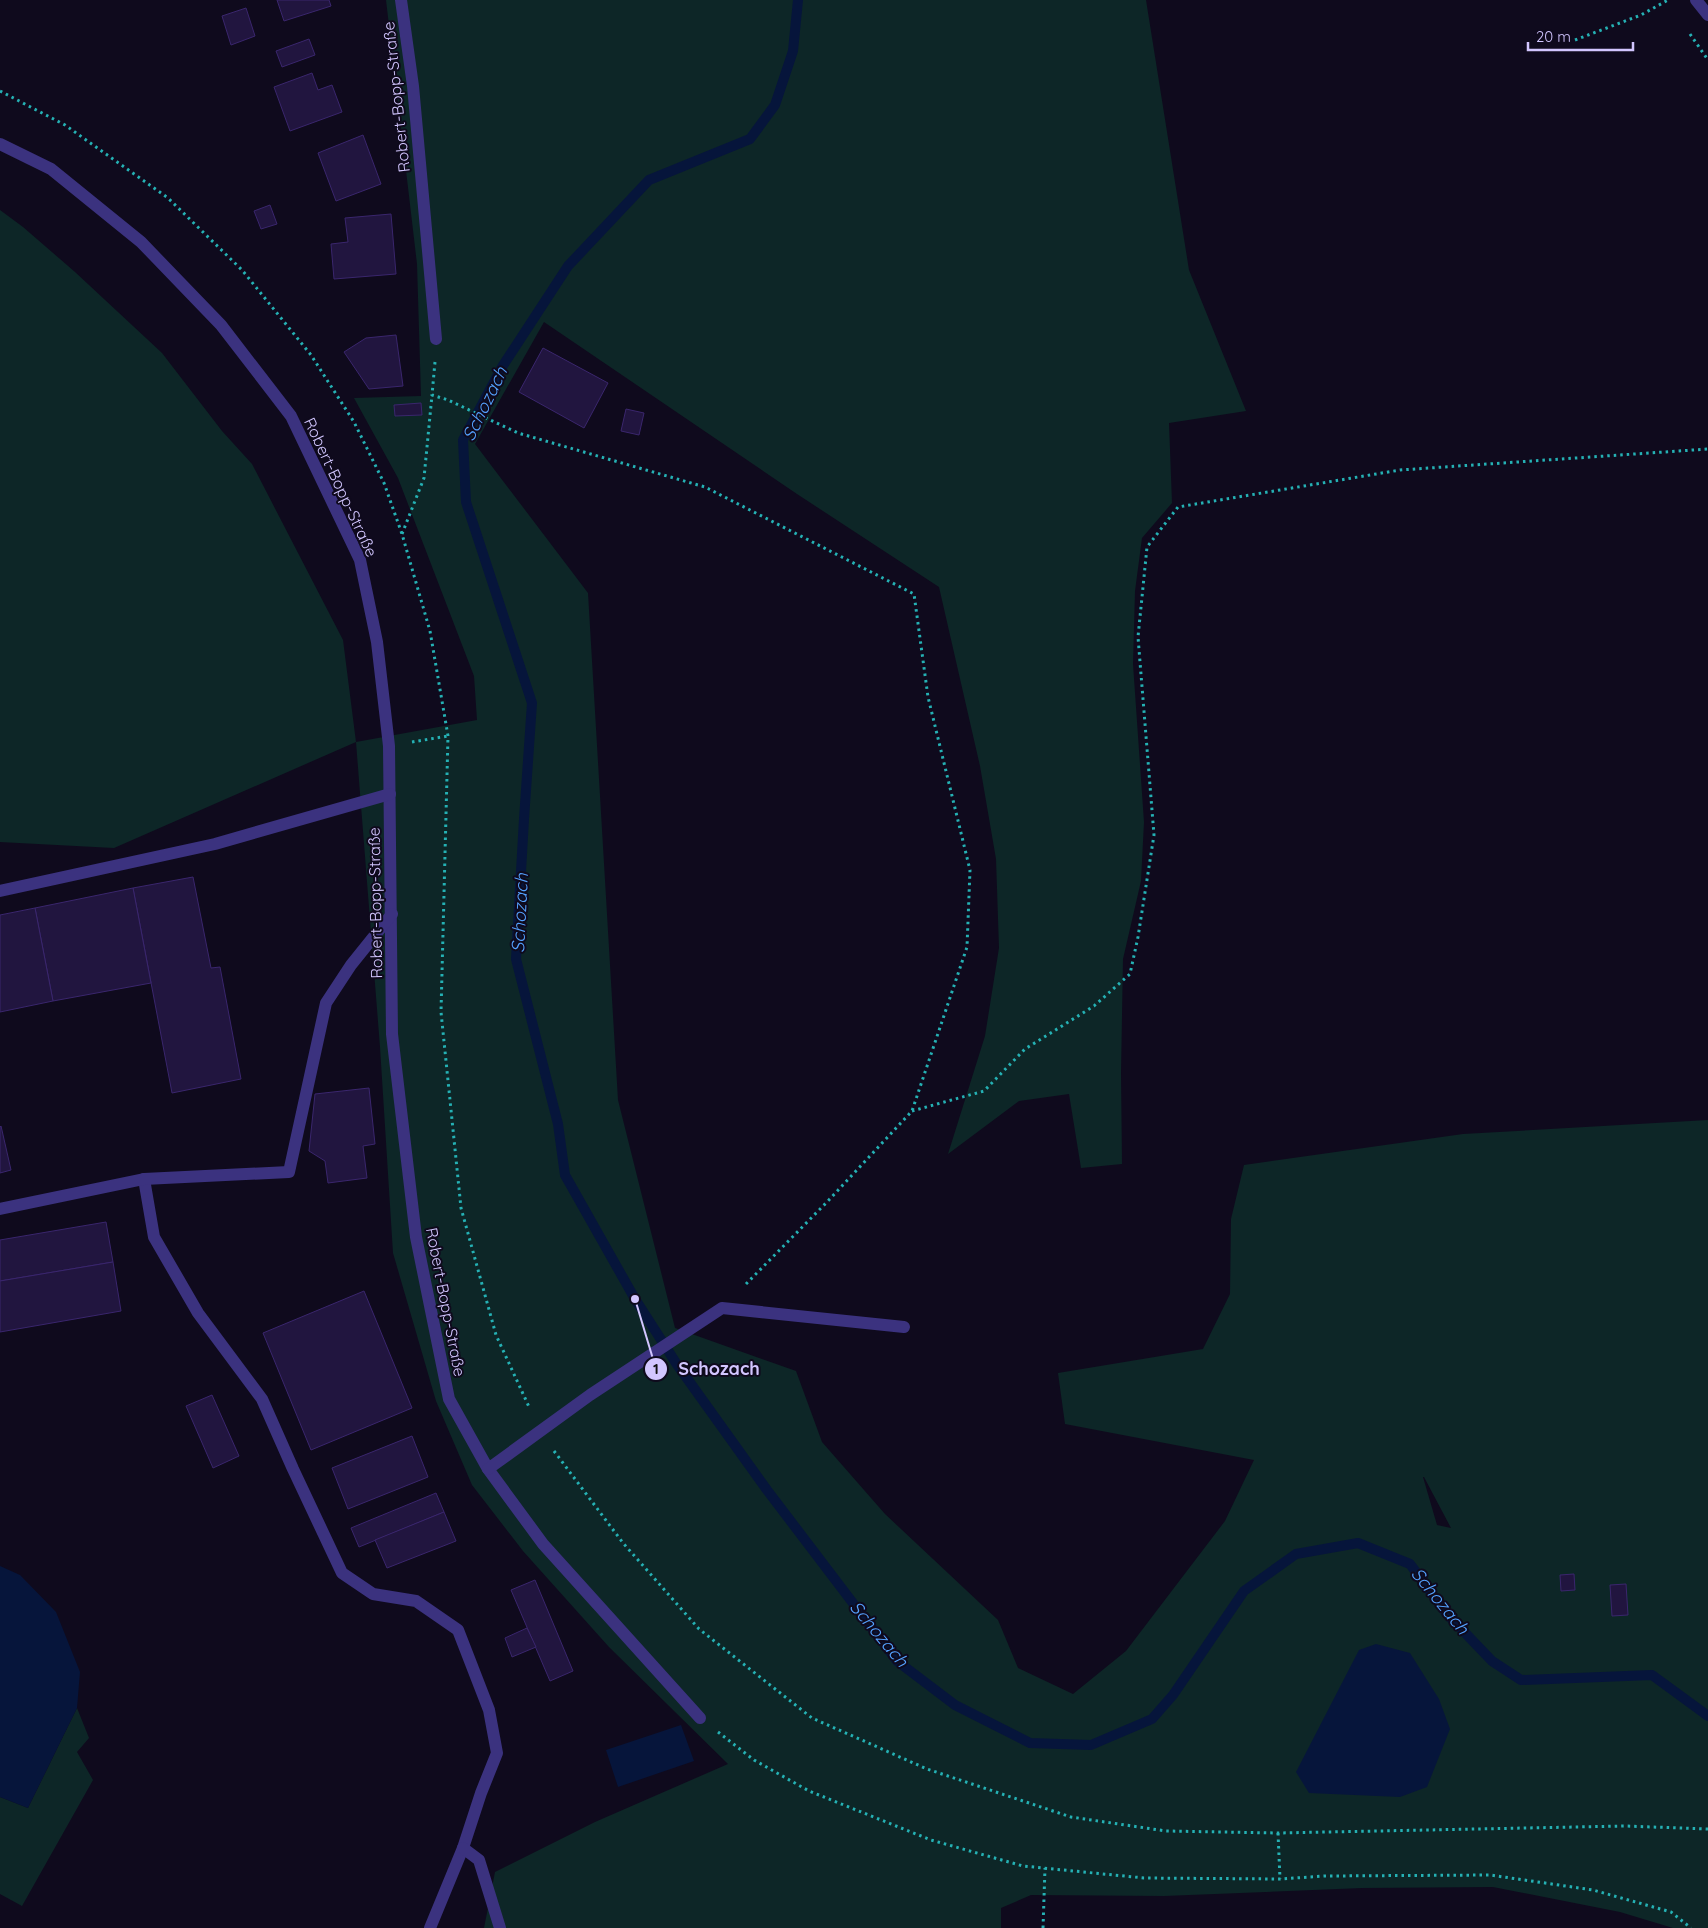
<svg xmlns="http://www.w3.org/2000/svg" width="1708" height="1928" font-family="Quicksand,sans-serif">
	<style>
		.green { fill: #0d2627; fill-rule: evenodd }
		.water { fill: #06153b }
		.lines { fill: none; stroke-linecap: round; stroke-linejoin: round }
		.stream { stroke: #06153b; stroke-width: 10 }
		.building { fill: #21153f; stroke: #3a266d }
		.path { stroke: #25b1b4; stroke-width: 3; stroke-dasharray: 2.5 4; stroke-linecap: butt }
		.minor { stroke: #3b327f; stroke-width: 12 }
		.labels { text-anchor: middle; stroke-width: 4; stroke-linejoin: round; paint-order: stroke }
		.street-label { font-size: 16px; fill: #d2c6ff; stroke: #0f0a1d }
		.water-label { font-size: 18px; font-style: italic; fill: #54a2ff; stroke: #0f0a1d }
		.leader { fill: none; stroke: #d2c6ff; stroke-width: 2 }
		.callout-dot { fill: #d2c6ff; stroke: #0f0a1d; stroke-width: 2 }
		.mark-label { font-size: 15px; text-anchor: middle; font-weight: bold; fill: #111 }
		.callout-label { font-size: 18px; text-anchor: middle; font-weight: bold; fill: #d2c6ff; stroke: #0f0a1d; stroke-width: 4; stroke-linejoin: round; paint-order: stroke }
	</style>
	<rect width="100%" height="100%" fill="#0f0a1d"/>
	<g class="green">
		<path d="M386 0H1146L1189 270 1246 411 1169 423 1172 503 1142 538 1135 591 1133 664 1144 822 1141 881 1123 959 1121 1073 1122 1164 1081 1168 1069 1094 1019 1101 948 1154 985 1036 999 948 996 859 980 766 939 587 797 494 544 322 475 444 588 593 618 1100 675 1328 796 1371 822 1442 885 1514 998 1620 1018 1668 1073 1694 1126 1651 1225 1521 1254 1460 1065 1424 1058 1373 1203 1349 1230 1294 1231 1219 1244 1165 1463 1134 1708 1120V1928H1673L1620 1912 1493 1887 1362 1888 1164 1896 1031 1895 1001 1908V1928H484L495 1872 595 1822 728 1764 609 1647 523 1551 472 1485 436 1401 393 1253 380 1047 356 742 114 848 0 842V210L23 227 75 272 162 353 222 431 252 464 343 640 356 742 477 720 474 676 398 478 354 398 421 396 417 264ZM1423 1477H1424L1451 1528 1437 1525Z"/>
		<path d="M77 1708 89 1738 77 1752 93 1780 22 1906 0 1894V1797L28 1808Z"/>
	</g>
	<g class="water">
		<path d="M0 1566 20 1575 56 1612 80 1672 77 1708 28 1808 0 1797Z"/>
		<path d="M1376 1644 1410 1653 1439 1699 1450 1729 1427 1787 1400 1797 1309 1793 1296 1772 1359 1650Z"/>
		<path d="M681 1725 694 1761 618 1787 606 1750Z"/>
	</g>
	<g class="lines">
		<path class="stream" d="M798 0 793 51 775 105 750 139 649 180 568 266 502 367 463 440 466 502 532 703 524 819 516 959 558 1124 565 1175 635 1299 676 1363 767 1490 897 1661 955 1705 1030 1743 1091 1745 1152 1719 1173 1695 1244 1591 1296 1554 1358 1543 1410 1564 1447 1614 1492 1661 1521 1680 1652 1675 1708 1716"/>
	</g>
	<g class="building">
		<path d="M277 0H329L331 6 284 21Z"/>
		<path d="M246 8 255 36 231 45 222 16Z"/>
		<path d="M309 39 315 55 282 67 276 51Z"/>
		<path d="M312 73 318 90 332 85 342 112 290 131 274 87Z"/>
		<path d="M363 135 381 184 336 201 318 153Z"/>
		<path d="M270 205 277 224 261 229 254 211Z"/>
		<path d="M391 214 396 274 334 279 331 244 348 242 345 218Z"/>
		<path d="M396 335 403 386 369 389 344 352 366 338Z"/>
		<path d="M543 348 608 383 584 428 519 392Z"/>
		<path d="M421 403 422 415 395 416 394 405Z"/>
		<path d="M626 409 644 413 639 435 621 431Z"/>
		<path d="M193 877 211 968 220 967 241 1079 172 1093 133 888Z"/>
		<path d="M133 888 151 983 53 1001 35 908Z"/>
		<path d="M35 908 53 1001 0 1012V915Z"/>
		<path d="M369 1088 375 1144 363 1146 367 1178 328 1183 325 1161 309 1151 315 1094Z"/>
		<path d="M1 1126 11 1170 0 1173V1127Z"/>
		<path d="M106 1222 113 1262 0 1281V1240Z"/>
		<path d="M113 1262 121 1311 0 1332V1281Z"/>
		<path d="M364 1291 412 1408 311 1450 263 1333Z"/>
		<path d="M212 1395 239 1456 213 1468 186 1406Z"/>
		<path d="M412 1436 428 1477 348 1509 332 1468Z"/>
		<path d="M436 1493 444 1512 359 1547 351 1528Z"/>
		<path d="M444 1512 456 1541 387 1568 375 1540Z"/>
		<path d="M1574 1574 1575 1590 1561 1591 1560 1575Z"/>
		<path d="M535 1580 573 1671 550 1681 511 1590Z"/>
		<path d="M1626 1584 1628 1615 1612 1616 1610 1585Z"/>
		<path d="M527 1628 536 1647 512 1657 505 1638Z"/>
	</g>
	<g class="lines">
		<g class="path">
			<path d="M1690 34 1708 60"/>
			<path d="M1575 40 1641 15 1668 0"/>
			<path d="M0 91 65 125 168 198 242 270 311 355 354 422 384 483 402 534 430 631 448 736 441 1012 461 1208 496 1335 530 1409"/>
			<path d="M435 362 432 395 448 400 518 433 705 487 914 594 928 697 970 870 967 947 912 1111 827 1202 744 1286"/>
			<path d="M402 534 424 478 432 395"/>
			<path d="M412 742 448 736"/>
			<path d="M912 1111 984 1091 1025 1049 1094 1006 1130 974 1138 937 1154 835 1138 637 1147 547 1178 507 1400 470 1708 449"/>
			<path d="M554 1451 623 1543 699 1629 812 1718 927 1769 1071 1817 1166 1831 1278 1833 1625 1826 1708 1829"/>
			<path d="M718 1732 754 1760 809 1791 931 1840 1023 1866 1144 1878 1280 1879 1325 1876 1490 1875 1593 1890 1671 1912 1691 1928"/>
			<path d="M1278 1833 1280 1879"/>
			<path d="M1043 1928 1045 1868"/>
		</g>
		<g class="minor">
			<path d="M401 0 413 86 436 339"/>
			<path d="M1696 0 1708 15"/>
			<path d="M0 144 51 169 141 242 221 325 291 416 360 560 377 642 389 746 392 1034 416 1237 449 1399 488 1469 543 1544 700 1718"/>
			<path d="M0 891 215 844 390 794"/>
			<path d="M144 1179 154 1237 198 1313 262 1399 293 1469 342 1573 373 1594 416 1601 458 1630 489 1710 497 1753 481 1793 463 1848 430 1928"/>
			<path d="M0 1209 144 1179 289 1172 326 1003 351 965 392 914"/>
			<path d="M488 1469 590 1395 722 1308 904 1327"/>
			<path d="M463 1848 479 1860 500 1928"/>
		</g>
	</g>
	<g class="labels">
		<g class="street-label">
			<text transform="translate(396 97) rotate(-96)" y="6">Robert-Bopp-Straße</text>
			<text transform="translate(341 487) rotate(65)" y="6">Robert-Bopp-Straße</text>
			<text transform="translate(375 903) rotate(-91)" y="6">Robert-Bopp-Straße</text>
			<text transform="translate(446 1302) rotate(79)" y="6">Robert-Bopp-Straße</text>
		</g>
		<g class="water-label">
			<text transform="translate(485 404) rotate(-64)" y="6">Schozach</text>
			<text transform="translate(520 913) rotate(-87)" y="6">Schozach</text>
			<text transform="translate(1440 1601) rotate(51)" y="6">Schozach</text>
			<text transform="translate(879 1634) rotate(50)" y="6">Schozach</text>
		</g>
	</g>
	<path class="leader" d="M635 1299L656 1369"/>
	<g class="callout-dot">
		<circle cx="635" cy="1299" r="5"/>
		<circle cx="656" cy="1369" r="12"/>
	</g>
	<g class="mark-label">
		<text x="656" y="1374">1</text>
	</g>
	<g class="callout-label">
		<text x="719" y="1375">Schozach</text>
	</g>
	<path d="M1528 42v8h105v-8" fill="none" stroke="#d2c6ff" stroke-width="2.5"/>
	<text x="1536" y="42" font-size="15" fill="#d2c6ff" stroke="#0f0a1d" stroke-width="4" paint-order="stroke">20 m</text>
</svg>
